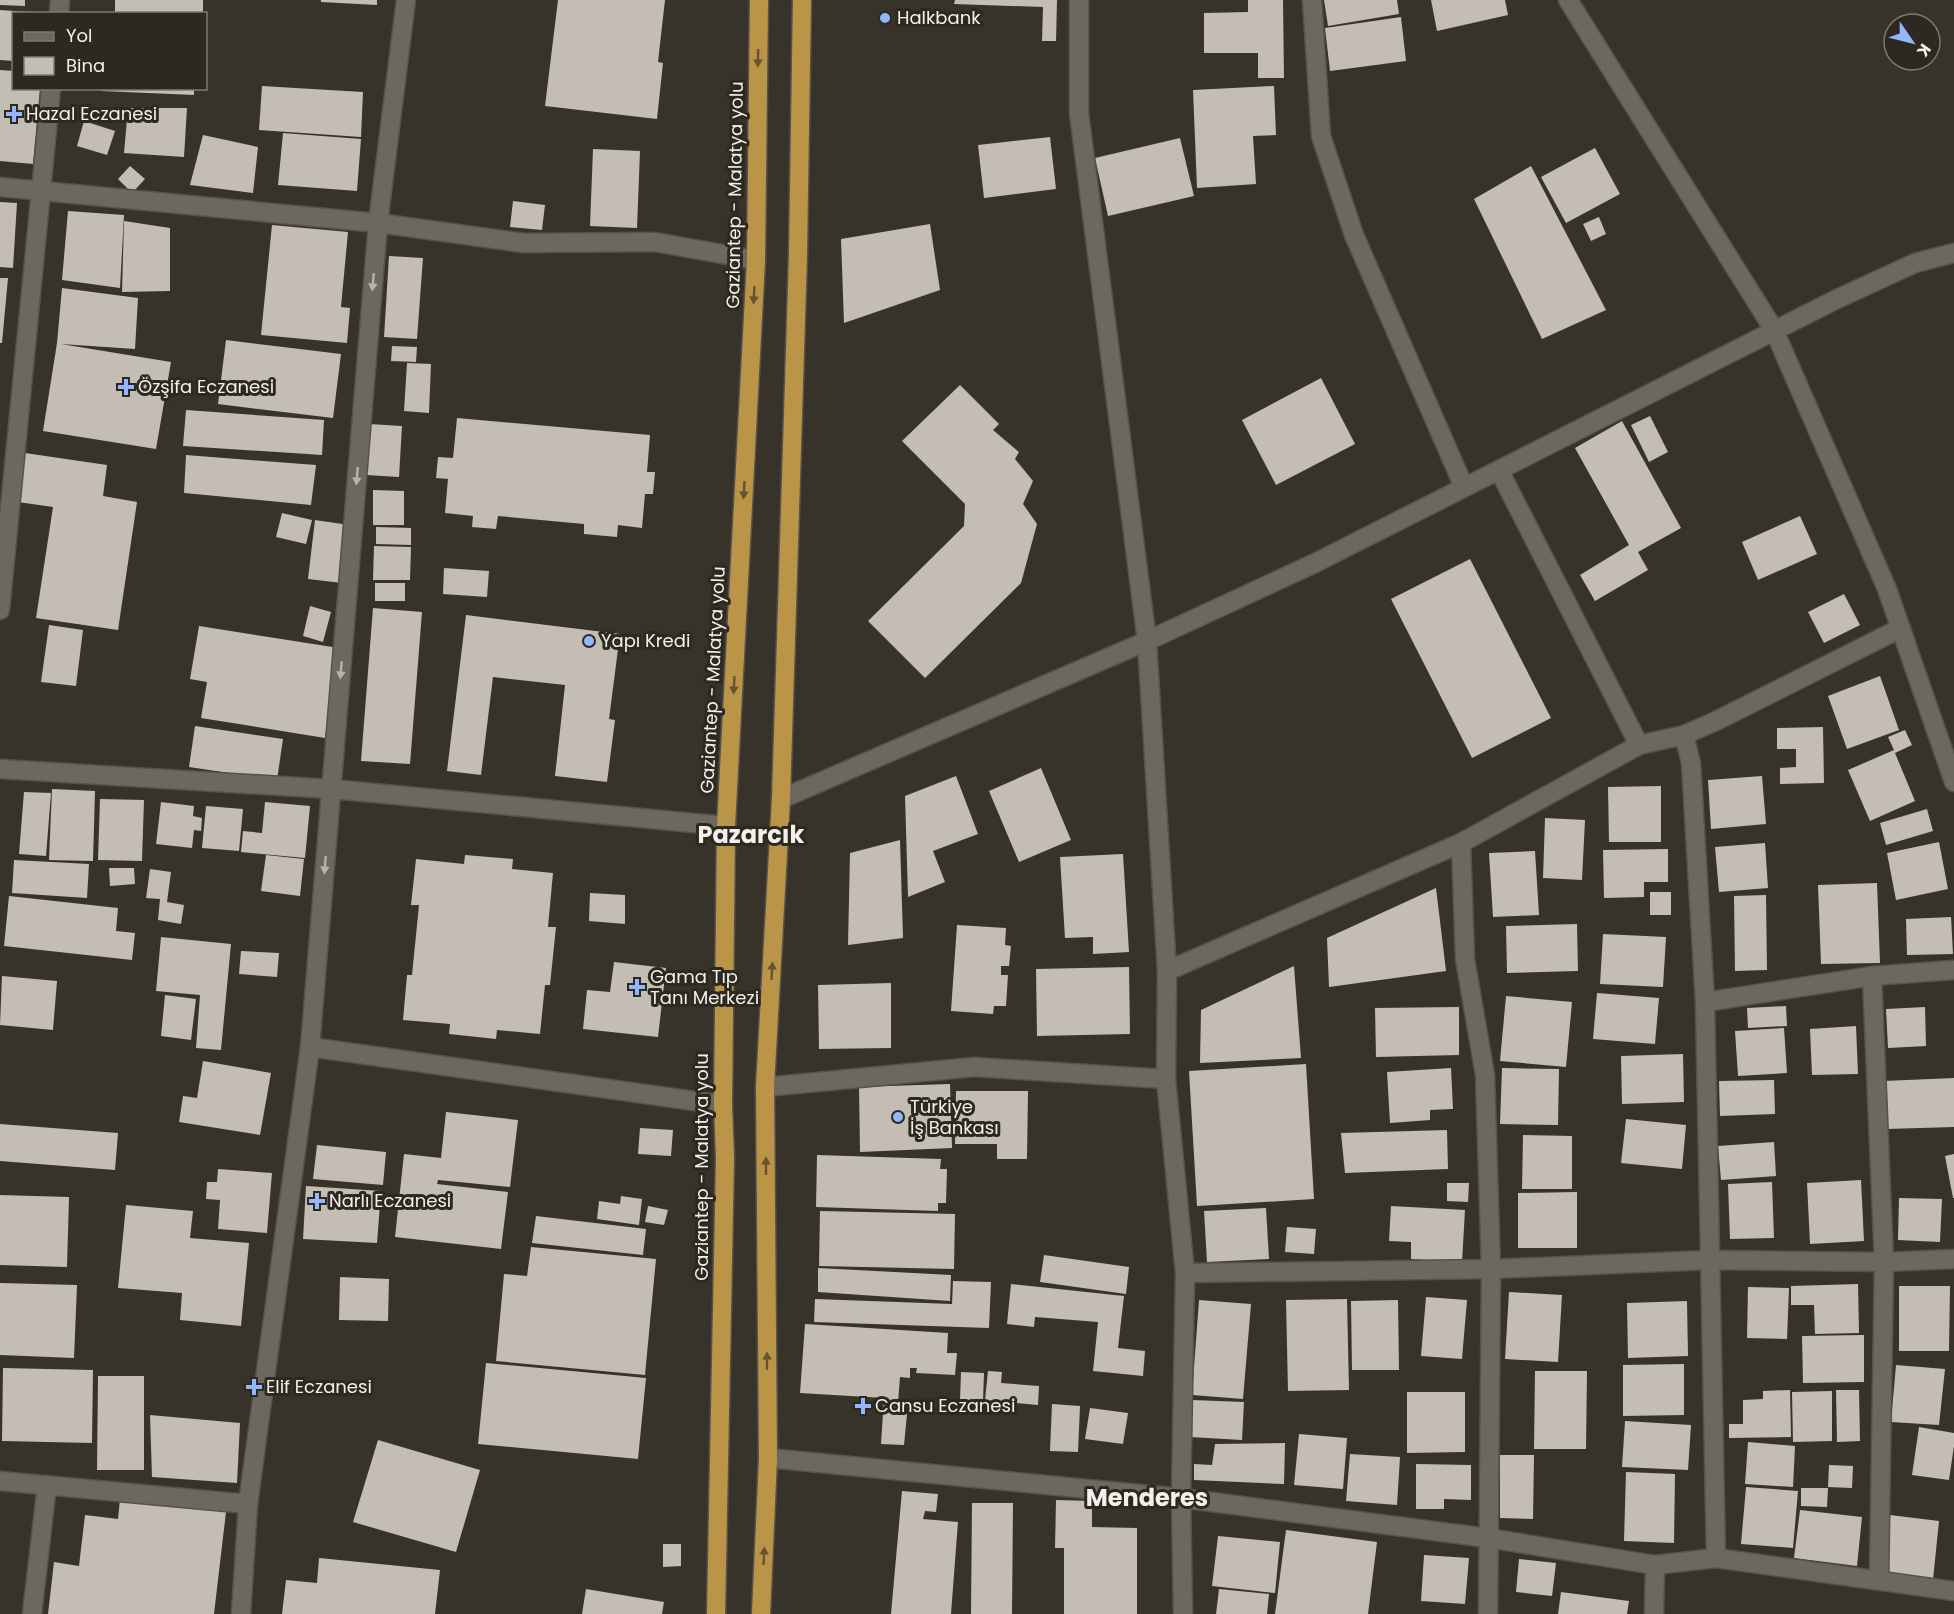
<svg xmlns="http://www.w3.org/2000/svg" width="1954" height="1614" font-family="Poppins,sans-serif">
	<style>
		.building { fill: #c3bdb3 }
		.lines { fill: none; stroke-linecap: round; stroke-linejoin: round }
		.minor-casing { stroke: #56524b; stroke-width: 21 }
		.highway-casing { stroke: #56524b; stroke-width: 21 }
		.minor { stroke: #6d685f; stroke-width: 18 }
		.highway { stroke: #bb9547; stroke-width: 18 }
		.oneway { fill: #665430 }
		.oneway2 { fill: #b7b3ac }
		.poi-dot { fill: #93b7fd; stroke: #2d2921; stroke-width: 2 }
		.labels { text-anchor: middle; stroke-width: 6; stroke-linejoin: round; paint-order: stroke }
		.poi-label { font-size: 18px; fill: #f3f0eb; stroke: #2d2921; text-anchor: start }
		.street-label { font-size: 18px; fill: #f3f0eb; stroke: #2d2921 }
		.district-label { font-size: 24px; font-weight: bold; fill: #f3f0eb; stroke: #2d2921 }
	</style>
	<rect width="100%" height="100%" fill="#37332b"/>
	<g class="building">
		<path d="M0 0H25V6L0 5Z"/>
		<rect x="115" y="0" width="88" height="14"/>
		<path d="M321 0H377V5L321 2Z"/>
		<path d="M558 0H665L658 62 663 63 657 119 545 106Z"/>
		<path d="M955 0H1057L1056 41H1042L1043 7 954 4Z"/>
		<path d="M1248 0H1283L1284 78H1258V53H1204V13L1248 12Z"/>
		<path d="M1324 0H1397L1399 14 1328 26Z"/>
		<path d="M1431 0H1505L1508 15 1437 31Z"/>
		<path d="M0 10 30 12 29 14H14V61L0 60Z"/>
		<path d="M1401 17 1406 61 1330 71 1325 28Z"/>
		<path d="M0 70 14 71V88H40L33 164 0 161Z"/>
		<path d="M262 86 363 92 361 137 259 130Z"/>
		<path d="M1274 86 1276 135 1253 136 1256 184 1197 188 1193 90Z"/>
		<path d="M102 88H194V95L102 91Z"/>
		<path d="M128 108H187L184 157 124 153Z"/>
		<path d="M84 121 115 131 107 155 77 146Z"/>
		<path d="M283 133 361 139 357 191 278 185Z"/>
		<path d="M203 135 258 147 253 193 190 185Z"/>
		<path d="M1050 137 1056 189 984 198 978 145Z"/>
		<path d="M1180 138 1194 196 1108 216 1095 158Z"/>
		<path d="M1595 148 1620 194 1566 223 1541 177Z"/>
		<path d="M593 149 640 151 637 228 590 226Z"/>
		<path d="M130 166 145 179 132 193 118 179Z"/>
		<path d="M1531 166 1606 310 1542 339 1474 199Z"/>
		<path d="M513 201 545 205 542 230 510 227Z"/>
		<path d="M0 202 17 203 13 268 0 267Z"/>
		<path d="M68 211 124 215 120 288 62 280Z"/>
		<path d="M1599 217 1606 234 1591 241 1583 224Z"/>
		<path d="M124 221 170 228V291L122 292Z"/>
		<path d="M930 224 940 290 844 323 841 239Z"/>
		<path d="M272 225 348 232 341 307 350 308 347 343 261 335Z"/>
		<path d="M389 256 423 258 417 339 384 337Z"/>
		<path d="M0 278H8L2 343H0Z"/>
		<path d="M62 288 138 298 135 349 61 344 171 362 156 449 43 431 57 343Z"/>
		<path d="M226 340 341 354 333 418 218 404Z"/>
		<path d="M392 346 417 347 416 362 391 361Z"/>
		<path d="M407 363 431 364 429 413 404 411Z"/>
		<path d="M1321 378 1355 444 1276 485 1242 420Z"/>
		<path d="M960 385 999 424 993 430 1019 452 1015 459 1033 481 1023 504 1037 524 1021 583 925 678 868 621 964 526 965 504 902 441Z"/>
		<path d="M186 410 324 420 322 455 183 446Z"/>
		<path d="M1650 416 1668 452 1649 462 1631 425Z"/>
		<path d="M457 418 650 435 647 472H655L653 494H645L642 528 618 525 617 537 584 534V524L498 516 496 529 472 527 473 516 445 513 448 479 436 478 438 457 453 458Z"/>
		<path d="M1622 421 1681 528 1638 552 1648 570 1595 601 1580 575 1629 545 1575 448Z"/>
		<path d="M369 424 402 426 399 477 366 475Z"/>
		<path d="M25 453 107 465 103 496 137 502 118 630 36 618 53 507 18 502Z"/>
		<path d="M186 455 316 465 311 505 184 493Z"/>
		<path d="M373 490 404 491V525H373Z"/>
		<path d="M282 513 312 520 306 544 276 537Z"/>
		<path d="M1800 516 1817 554 1758 580 1742 542Z"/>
		<path d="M315 520 349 525 342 583 308 579Z"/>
		<path d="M376 527 411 528V545L376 544Z"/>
		<path d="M374 546 411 547 410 580H373Z"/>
		<path d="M1470 559 1551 718 1472 758 1391 599Z"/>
		<path d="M444 568 489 571 487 597 443 594Z"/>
		<rect x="375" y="583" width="30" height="18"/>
		<path d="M1844 594 1860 625 1824 643 1808 612Z"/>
		<path d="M310 606 331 612 323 642 303 636Z"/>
		<path d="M373 608 422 612 410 764 361 761Z"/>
		<path d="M466 615 620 634 609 719 615 720 607 782 555 776 565 685 493 677 481 775 447 771Z"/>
		<path d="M49 625 83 630 76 686 41 682Z"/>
		<path d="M199 626 339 648 325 738 201 718 207 682 190 679Z"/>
		<path d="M1880 676 1899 730 1847 749 1828 696Z"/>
		<path d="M195 726 283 739 277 780 189 767Z"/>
		<path d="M1823 727 1824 783 1780 784V768L1796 767V749H1777V728Z"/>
		<path d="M1905 730 1912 745 1895 753 1915 801 1870 821 1848 770 1894 750 1888 737Z"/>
		<path d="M1041 768 1071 840 1019 862 989 791Z"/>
		<path d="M956 776 978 834 933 851 945 882 908 897 905 796Z"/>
		<path d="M1762 776 1766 824 1711 829 1708 780Z"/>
		<path d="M1661 786V842H1609L1608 787Z"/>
		<path d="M52 789 95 791 93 861 49 860Z"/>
		<path d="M24 792 51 793 46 856 19 854Z"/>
		<path d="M100 799 144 800 142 861 98 860Z"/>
		<path d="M161 802 194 806 193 816 202 818 201 831 194 830 192 848 156 844Z"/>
		<path d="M265 802 310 806 305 858 241 852 243 831 262 833Z"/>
		<path d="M206 806 243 809 239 851 202 848Z"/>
		<path d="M1927 809 1933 831 1886 845 1880 823Z"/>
		<path d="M1545 818 1585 820 1582 880 1543 878Z"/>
		<path d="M900 840 903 938 848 945 850 853Z"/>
		<path d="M1939 842 1948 889 1896 900 1887 853Z"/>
		<path d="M1765 843 1768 888 1719 892 1715 847Z"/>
		<path d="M1668 849V882H1644V897L1604 898 1603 850Z"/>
		<path d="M1535 851 1539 915 1493 917 1489 853Z"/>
		<path d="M1123 854 1129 952 1093 954V937L1065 938 1060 857Z"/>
		<path d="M266 855 304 859 300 896 261 891Z"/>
		<path d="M465 855 513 859 512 869 553 873 548 927H556L550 985H545L540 1034 497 1030 496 1039 449 1034 450 1024 403 1020 407 975H412L419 905H411L416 859 464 864Z"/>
		<path d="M14 860 89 864 87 898 12 893Z"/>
		<path d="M109 868H134L135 884 110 886Z"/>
		<path d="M150 869 171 872 167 902 184 905 181 924 158 920 160 899 146 898Z"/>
		<path d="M1877 883 1880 963 1821 964 1818 885Z"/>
		<path d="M1436 888 1446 971 1329 987 1327 938Z"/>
		<rect x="1650" y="892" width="21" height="23"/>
		<path d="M590 893 625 895V924L589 921Z"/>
		<path d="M1766 895 1767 970 1735 971 1734 896Z"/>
		<path d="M9 896 118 908 116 931 135 933 132 960 4 946Z"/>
		<path d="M1951 917 1953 954 1907 955 1906 919Z"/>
		<path d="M1577 924 1578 971 1507 973 1506 926Z"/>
		<path d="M957 925 1006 928 1005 945 1011 946 1009 966H1001V975H1008L1006 1006H994L993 1014 951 1011Z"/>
		<path d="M1603 934 1666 937 1663 987 1600 984Z"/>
		<path d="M161 937 231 944 221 1050 196 1048 200 995 156 991Z"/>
		<path d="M241 951 279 953 277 977 239 974Z"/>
		<path d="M614 962 666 968 658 1037 583 1029 587 990 610 992Z"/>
		<path d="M1294 966 1301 1058 1200 1063 1201 1010Z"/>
		<path d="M1129 967 1130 1034 1037 1036 1036 969Z"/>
		<path d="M2 976 57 981 53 1030 0 1025Z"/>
		<path d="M891 983V1048L819 1049 818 985Z"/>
		<path d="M1597 993 1659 998 1655 1044 1593 1039Z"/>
		<path d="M165 995 196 999 191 1040 161 1036Z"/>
		<path d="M1506 996 1572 1002 1566 1067 1500 1061Z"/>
		<path d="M1786 1006 1787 1026 1748 1028 1747 1008Z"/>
		<path d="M1459 1007V1055L1376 1057 1375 1008Z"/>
		<path d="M1925 1007 1926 1046 1888 1048 1886 1009Z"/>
		<path d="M1856 1026 1858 1074 1812 1075 1810 1029Z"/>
		<path d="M1784 1028 1787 1073 1738 1076 1735 1031Z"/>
		<path d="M1683 1054 1684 1102 1622 1104 1621 1056Z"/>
		<path d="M203 1061 271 1073 260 1135 179 1122 183 1096 197 1098Z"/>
		<path d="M1306 1064 1314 1199 1197 1206 1189 1071Z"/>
		<path d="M1451 1068 1453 1109 1430 1110V1120L1390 1123 1387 1072Z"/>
		<path d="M1502 1068 1559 1069 1558 1125 1500 1124Z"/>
		<path d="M1954 1078V1127L1886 1129 1884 1081Z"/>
		<path d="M1774 1080 1775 1114 1720 1116 1719 1081Z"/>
		<path d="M950 1084 952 1148 860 1152 859 1087Z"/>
		<path d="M956 1091H1028L1027 1159H997V1144H955Z"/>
		<path d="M446 1112 518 1120 510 1187 438 1180 437 1184 508 1192 501 1249 395 1237 404 1154 441 1158Z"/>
		<path d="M1626 1119 1686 1125 1682 1169 1621 1163Z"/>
		<path d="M0 1124 118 1133 115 1170 0 1161Z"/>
		<path d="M640 1128 673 1130 671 1156 638 1154Z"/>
		<path d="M1447 1130 1448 1169 1345 1173 1341 1133Z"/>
		<path d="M1523 1135 1572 1136V1189H1522Z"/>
		<path d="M1774 1142 1776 1176 1721 1180 1718 1146Z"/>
		<path d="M317 1145 386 1152 383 1185 313 1179Z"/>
		<path d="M1954 1154V1198H1953L1945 1156Z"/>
		<path d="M817 1155 941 1159 940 1169H947L946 1203H938V1211L816 1207Z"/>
		<path d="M218 1169 272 1173 267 1233 218 1229 220 1200 206 1199 207 1182H217Z"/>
		<path d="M1861 1180 1864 1241 1810 1244 1807 1183Z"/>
		<path d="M1772 1182 1774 1238 1730 1239 1728 1184Z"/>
		<path d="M1447 1183H1469L1468 1202 1447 1201Z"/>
		<path d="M306 1186 381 1191 377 1243 303 1239Z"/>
		<path d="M1577 1192V1248H1518V1193Z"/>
		<path d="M0 1195 69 1197 67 1267 0 1265Z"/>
		<path d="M621 1196 642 1199 639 1225 597 1219 599 1201 620 1204Z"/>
		<path d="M1899 1198 1942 1199 1940 1242 1898 1240Z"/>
		<path d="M126 1205 193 1211 190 1238 249 1243 241 1326 180 1320 182 1293 118 1288Z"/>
		<path d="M648 1206 668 1210 664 1225 645 1222Z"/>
		<path d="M1391 1206 1465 1210 1462 1262 1411 1259V1242L1389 1241Z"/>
		<path d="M1266 1208 1269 1259 1207 1262 1204 1211Z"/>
		<path d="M820 1211 955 1214 954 1269 819 1266Z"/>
		<path d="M536 1216 646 1229 643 1255 532 1243Z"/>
		<path d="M1287 1227 1316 1229 1314 1254 1285 1252Z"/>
		<path d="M531 1247 656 1259 645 1375 496 1361 504 1274 527 1276Z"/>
		<path d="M1044 1255 1129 1267 1126 1294 1040 1282Z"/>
		<path d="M818 1268 951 1275 950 1301 818 1292Z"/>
		<path d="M340 1277 389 1279 388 1321 339 1320Z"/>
		<path d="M953 1281 991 1282 989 1328 814 1322 815 1299 952 1304Z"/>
		<path d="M0 1283 77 1285 74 1358 0 1355Z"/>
		<path d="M1011 1284 1124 1296 1118 1348 1145 1351 1143 1376 1093 1371 1098 1322 1035 1317 1034 1327 1007 1324Z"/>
		<path d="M1858 1284 1859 1333 1815 1334 1814 1305H1791V1286Z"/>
		<path d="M1899 1286H1950L1949 1351H1899Z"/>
		<path d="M1748 1287 1789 1288 1787 1339 1747 1338Z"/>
		<path d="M1509 1292 1562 1295 1558 1362 1505 1359Z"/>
		<path d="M1426 1297 1467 1300 1462 1359 1421 1356Z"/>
		<path d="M1347 1299 1349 1390 1288 1391 1286 1300Z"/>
		<path d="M1199 1300 1251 1304 1243 1399 1192 1395Z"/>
		<path d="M1398 1300 1399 1370H1352L1351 1301Z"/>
		<path d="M1687 1301 1688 1356 1628 1358 1627 1303Z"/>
		<path d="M805 1324 948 1333 947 1353H957L955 1375 916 1373 917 1368H910V1378L900 1377 898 1403 908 1404 904 1445 881 1444 884 1398 800 1393Z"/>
		<path d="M1864 1335V1382L1803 1383 1802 1336Z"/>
		<path d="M486 1363 646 1378 638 1459 478 1444Z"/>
		<path d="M1684 1364V1415L1623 1416V1365Z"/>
		<path d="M1896 1365 1945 1369 1939 1425 1891 1422Z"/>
		<path d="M3 1368 93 1370 92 1443 2 1441Z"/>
		<path d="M988 1371 1002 1372 1001 1383 1039 1386 1038 1405 985 1400Z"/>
		<path d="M1535 1371H1587L1586 1449H1534Z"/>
		<path d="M961 1372 984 1373 983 1401 960 1400Z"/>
		<path d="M98 1376H144V1470H97Z"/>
		<path d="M1790 1390 1791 1437 1729 1438V1424H1743V1400L1763 1399V1391Z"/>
		<path d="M1836 1390H1859L1860 1441 1837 1442Z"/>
		<path d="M1832 1391V1441L1793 1442 1792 1392Z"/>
		<path d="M1407 1392H1465V1452L1407 1453Z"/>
		<path d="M1192 1400 1244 1402 1242 1440 1190 1437Z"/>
		<path d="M1052 1404 1080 1406 1078 1452 1050 1451Z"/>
		<path d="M1090 1408 1128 1413 1123 1444 1085 1439Z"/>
		<path d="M150 1415 240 1423 237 1483 152 1477Z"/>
		<path d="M1625 1421 1691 1425 1688 1470 1622 1467Z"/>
		<path d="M1919 1427 1954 1433V1446L1949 1480 1912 1475Z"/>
		<path d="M1299 1434 1347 1438 1343 1489 1294 1485Z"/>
		<path d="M378 1440 480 1470 456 1552 353 1522Z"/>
		<path d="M1748 1442 1795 1446 1793 1487 1745 1484Z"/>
		<path d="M1285 1443 1284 1484 1194 1480V1464L1212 1465 1215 1444Z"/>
		<path d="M1350 1454 1400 1457 1397 1505 1346 1501Z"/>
		<path d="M1500 1455H1534L1533 1519 1500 1518Z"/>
		<path d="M1416 1464 1471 1465V1500L1444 1499V1509H1416Z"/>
		<path d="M1829 1465 1853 1466 1852 1488 1828 1487Z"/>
		<path d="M1626 1472 1675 1474 1674 1543 1624 1541Z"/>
		<path d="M1746 1487 1798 1491 1793 1548 1741 1544Z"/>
		<path d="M1801 1488H1828L1827 1507 1801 1506Z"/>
		<path d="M902 1491 938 1494 936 1512 925 1511 923 1519 958 1522 951 1614H891Z"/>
		<path d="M120 1499 226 1512 214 1614H48L54 1562 79 1566 85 1515 118 1519Z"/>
		<path d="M1056 1500 1092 1501V1527L1137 1528V1614H1064V1548H1055Z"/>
		<path d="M972 1503H1013L1012 1614H971Z"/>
		<path d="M1800 1510 1862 1517 1857 1566 1794 1558Z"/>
		<path d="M1890 1515 1939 1521 1933 1580 1883 1575Z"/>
		<path d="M1286 1530 1377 1542 1368 1614H1275Z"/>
		<path d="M1218 1536 1280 1542 1275 1593 1212 1586Z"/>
		<path d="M663 1544H681V1566L663 1567Z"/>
		<path d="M1424 1555 1469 1558 1465 1604 1421 1601Z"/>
		<path d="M319 1558 440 1570 435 1614H282L286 1580 317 1583Z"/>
		<path d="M1519 1559 1556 1563 1552 1596 1516 1592Z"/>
		<path d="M586 1589 664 1602 662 1614H582Z"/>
		<path d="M1219 1589 1269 1594 1267 1614H1216Z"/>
		<path d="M1561 1592 1629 1601 1627 1614H1558Z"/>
	</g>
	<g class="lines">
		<g class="minor-casing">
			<g id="minor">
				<path d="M1079 0V113L1147 641 1167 971 1166 1079 1185 1273 1181 1498 1183 1614"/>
				<path d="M1312 0 1321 136 1354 235 1464 487"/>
				<path d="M1568 0 1774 330 1887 589 1954 782"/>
				<path d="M59 14 60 0"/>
				<path d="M0 187 378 223 524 243 655 242 756 260"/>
				<path d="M1499 470 1639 745"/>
				<path d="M0 610 51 88"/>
				<path d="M1684 735 1691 763 1705 1002 1716 1558"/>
				<path d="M0 769 331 789 726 826"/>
				<path d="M781 799 1147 641 1315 563 1837 299 1915 263 1954 253"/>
				<path d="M1461 843 1465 959 1485 1075 1491 1269 1488 1614"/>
				<path d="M1167 971 1461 843 1639 745 1684 735 1716 721 1901 628"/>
				<path d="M1872 976 1884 1262 1879 1579"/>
				<path d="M1705 1002 1872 976 1954 970"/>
				<path d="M310 1047 723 1105"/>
				<path d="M765 1087 974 1067 1166 1079"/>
				<path d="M1185 1273 1491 1269 1709 1260 1884 1262 1954 1259"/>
				<path d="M768 1458 1181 1498 1488 1538 1655 1565 1716 1558 1954 1591"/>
				<path d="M0 1481 248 1504"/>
				<path d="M32 1614 47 1485"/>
				<path d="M241 1614 248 1504 310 1047 378 223 406 0"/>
				<path d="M1654 1614 1655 1565"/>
			</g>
		</g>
		<g class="highway-casing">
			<g id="highway">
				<path d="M716 1614 725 1158 723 1105 726 826 756 260 759 0"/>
				<path d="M761 1614 768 1458 765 1087 781 799 798 255 802 0"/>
			</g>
		</g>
		<use href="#minor" class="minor"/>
		<use href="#highway" class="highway"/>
	</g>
	<defs><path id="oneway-solid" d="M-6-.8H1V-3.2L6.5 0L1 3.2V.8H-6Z" transform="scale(1.5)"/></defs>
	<g class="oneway">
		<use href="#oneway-solid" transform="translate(758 58) rotate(91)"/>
		<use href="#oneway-solid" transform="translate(754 295) rotate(93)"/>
		<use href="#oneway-solid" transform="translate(744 490) rotate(93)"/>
		<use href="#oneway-solid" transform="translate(734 685) rotate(93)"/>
		<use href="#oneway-solid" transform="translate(772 971) rotate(-87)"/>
		<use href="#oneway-solid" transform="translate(766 1166) rotate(-90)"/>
		<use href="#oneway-solid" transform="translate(767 1361) rotate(-90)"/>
		<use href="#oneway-solid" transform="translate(764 1556) rotate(-87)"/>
	</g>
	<g class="oneway2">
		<use href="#oneway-solid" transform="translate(373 282) rotate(95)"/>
		<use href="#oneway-solid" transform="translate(357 476) rotate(95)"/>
		<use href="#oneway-solid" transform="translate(341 670) rotate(95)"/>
		<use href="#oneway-solid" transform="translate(325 865) rotate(95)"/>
	</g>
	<g class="poi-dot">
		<circle cx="885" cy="18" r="6"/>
		<path d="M11 105h6v6h6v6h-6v6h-6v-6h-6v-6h6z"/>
		<path d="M123 378h6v6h6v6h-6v6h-6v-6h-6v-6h6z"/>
		<circle cx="589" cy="641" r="6"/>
		<path d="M634 978h6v6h6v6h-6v6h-6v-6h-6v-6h6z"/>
		<circle cx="898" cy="1117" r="6"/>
		<path d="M314 1192h6v6h6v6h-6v6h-6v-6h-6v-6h6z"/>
		<path d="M251 1378h6v6h6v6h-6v6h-6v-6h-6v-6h6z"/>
		<path d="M860 1397h6v6h6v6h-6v6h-6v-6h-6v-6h6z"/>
	</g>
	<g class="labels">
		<g class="poi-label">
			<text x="897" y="24">Halkbank</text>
			<text x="26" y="120">Hazal Eczanesi</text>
			<text x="138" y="393">Özşifa Eczanesi</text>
			<text x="601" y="647">Yapı Kredi</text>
			<text x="650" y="983">Gama Tıp<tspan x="650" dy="21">Tanı Merkezi</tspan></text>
			<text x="910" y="1113">Türkiye<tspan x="910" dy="21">İş Bankası</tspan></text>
			<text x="329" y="1207">Narlı Eczanesi</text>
			<text x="266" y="1393">Elif Eczanesi</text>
			<text x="875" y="1412">Cansu Eczanesi</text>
		</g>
		<g class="street-label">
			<text transform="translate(735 195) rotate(-89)" y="6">Gaziantep - Malatya yolu</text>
			<text transform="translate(713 680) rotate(-87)" y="6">Gaziantep - Malatya yolu</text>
			<text transform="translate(702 1167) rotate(-90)" y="6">Gaziantep - Malatya yolu</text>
		</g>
		<g class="district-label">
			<text x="751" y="843">Pazarcık</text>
			<text x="1147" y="1506">Menderes</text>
		</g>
	</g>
	<rect x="12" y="12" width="195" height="78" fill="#2d2921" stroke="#7c7972" stroke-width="1.5"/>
	<rect x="24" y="32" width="30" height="9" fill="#6d685f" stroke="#7c7972" stroke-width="1.5"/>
	<text x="66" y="42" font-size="18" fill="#f3f0eb">Yol</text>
	<rect x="24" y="57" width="30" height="18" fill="#c3bdb3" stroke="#7c7972" stroke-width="1.5"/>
	<text x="66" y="72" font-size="18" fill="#f3f0eb">Bina</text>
	<g transform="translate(1912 42) rotate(125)"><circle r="28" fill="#2d2921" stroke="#7c7972" stroke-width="1.5"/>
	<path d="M0-4.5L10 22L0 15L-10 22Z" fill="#93b7fd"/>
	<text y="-9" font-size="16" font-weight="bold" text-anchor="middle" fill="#f3f0eb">K</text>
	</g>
</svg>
